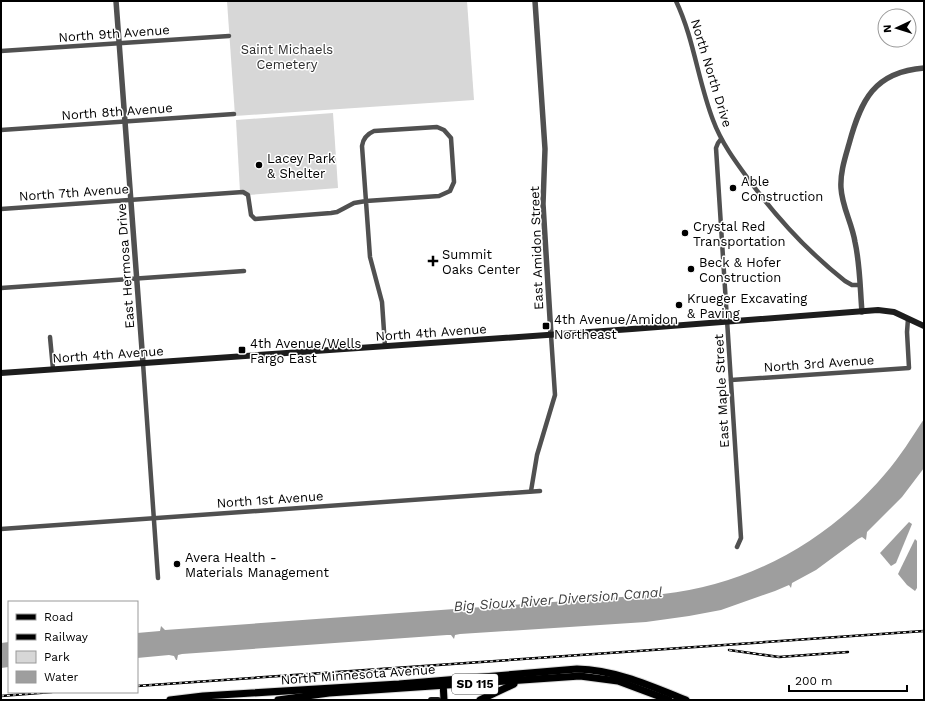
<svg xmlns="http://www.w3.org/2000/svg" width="925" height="701" font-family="'Work Sans',sans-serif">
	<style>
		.green { fill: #d7d7d7 }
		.water { fill: #9e9e9e }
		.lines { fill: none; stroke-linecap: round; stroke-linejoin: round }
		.primary-casing { stroke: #dbdbdb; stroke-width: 9 }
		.minor { stroke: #505050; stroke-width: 4.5 }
		.tertiary { stroke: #505050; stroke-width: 5.5 }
		.secondary { stroke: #1d1d1d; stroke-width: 6 }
		.primary { stroke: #000; stroke-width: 7 }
		.rail-casing { stroke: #000; stroke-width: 2.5 }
		.rail { stroke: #fff; stroke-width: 1; stroke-dasharray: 3; stroke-linecap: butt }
		.poi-dot { fill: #000; stroke: #fff; stroke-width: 1.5 }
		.labels { text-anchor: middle; stroke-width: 3; stroke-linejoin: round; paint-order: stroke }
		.shield { fill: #fff; stroke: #4c4c4c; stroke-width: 1 }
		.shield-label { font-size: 12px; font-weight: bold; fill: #000 }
		.street-label { font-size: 13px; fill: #000; stroke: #fff }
		.park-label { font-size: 13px; fill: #2e2e2e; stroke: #fff }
		.poi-label { font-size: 13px; fill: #000; stroke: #fff; text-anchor: start }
		.water-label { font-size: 14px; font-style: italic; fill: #3f3f3f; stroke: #fff }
	</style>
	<rect width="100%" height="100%" fill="#fff"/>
	<g class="green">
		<path d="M227 1H467L474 100 235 116Z"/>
		<path d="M333 113 338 188 248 195 240 192 236 120Z"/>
	</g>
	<g class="water">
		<path d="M924 419V468L902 497 867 532 866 540 862 537 858 539 816 570 792 583 791 588 789 585 775 591 721 610 689 616 646 622 460 634 455 635 454 639 451 635H447L182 654 178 655 177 660H176L174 656 169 655 137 658V633L160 631 161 626 165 630 663 594C750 585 830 539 885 474 900 457 912 437 924 419Z"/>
		<path d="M909 522 912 524 910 529 896 563 891 566 880 553Z"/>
		<path d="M915 539 917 541V588L915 591 907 585 898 574Z"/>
		<path d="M9 642V667L1 668V643Z"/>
	</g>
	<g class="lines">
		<g class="primary-casing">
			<g id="primary">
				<path d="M443 682 444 700"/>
				<path d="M170 700 203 696 399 684 577 669C616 670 651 686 686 700"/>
				<path d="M278 700 329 693 580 676 618 681 669 700"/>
				<path d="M480 700 514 684"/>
			</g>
		</g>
		<g class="minor">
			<path d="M676 1C694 39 698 81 713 120 721 142 735 161 749 180 777 218 807 251 845 281L852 285H860"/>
			<path d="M1 51 229 36"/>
			<path d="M1 130 234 114"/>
			<path d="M721 139 718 143 716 148 741 538 737 547"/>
			<path d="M1 209 243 192 248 195 251 215 255 219 331 213 337 212 354 203 366 201 439 196 450 191 454 182 451 138 444 130 437 127 374 131C367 134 363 138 362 146L370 257 382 302 385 346"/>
			<path d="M1 288 244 271"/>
			<path d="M50 337 53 369"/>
			<path d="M143 363 158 578"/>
			<path d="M731 380 909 368 907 332 908 319"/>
			<path d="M531 491 537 455 555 395 551 335"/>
			<path d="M1 529 540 491"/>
		</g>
		<g class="tertiary">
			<path d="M116 1 143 363"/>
			<path d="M535 1 545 149 543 204 551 335"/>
			<path d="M862 312C860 288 860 264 855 242 852 223 842 207 841 188 840 173 845 158 849 144 861 100 874 72 924 68"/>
		</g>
		<g class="secondary">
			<path d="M1 373 632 329 878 310 894 312 924 326"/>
			<path d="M431 700H438"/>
		</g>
		<use href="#primary" class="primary"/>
		<g class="rail-casing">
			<g id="rail">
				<path d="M729 650 779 657 848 652"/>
				<path d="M137 686 924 631"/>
				<path d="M1 696 52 692"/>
			</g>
		</g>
		<use href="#rail" class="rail"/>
	</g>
	<g class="poi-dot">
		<circle cx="259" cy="165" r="4"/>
		<circle cx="733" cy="188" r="4"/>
		<circle cx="685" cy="233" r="4"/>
		<path d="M431 255h4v4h4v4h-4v4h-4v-4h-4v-4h4z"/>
		<circle cx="691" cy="269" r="4"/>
		<circle cx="679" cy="305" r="4"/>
		<rect x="542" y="322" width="8" height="8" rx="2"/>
		<rect x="238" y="346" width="8" height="8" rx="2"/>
		<circle cx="177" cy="564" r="4"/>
	</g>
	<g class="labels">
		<rect class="shield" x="452" y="674" width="46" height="20" rx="3"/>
		<g class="shield-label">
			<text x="475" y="688">SD 115</text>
		</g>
		<g class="street-label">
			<text transform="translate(114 33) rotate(-4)" y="5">North 9th Avenue</text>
			<text transform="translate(712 73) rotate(73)" y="5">North North Drive</text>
			<text transform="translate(117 111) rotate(-4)" y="5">North 8th Avenue</text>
			<text transform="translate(74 192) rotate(-4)" y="5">North 7th Avenue</text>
			<text transform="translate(536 248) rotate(-92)" y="5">East Amidon Street</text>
			<text transform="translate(125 266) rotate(-94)" y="5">East Hermosa Drive</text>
			<text transform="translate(431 332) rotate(-4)" y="5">North 4th Avenue</text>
			<text transform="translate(108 354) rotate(-4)" y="5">North 4th Avenue</text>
			<text transform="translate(819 363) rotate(-4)" y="5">North 3rd Avenue</text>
			<text transform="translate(721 391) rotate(-93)" y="5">East Maple Street</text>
			<text transform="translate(270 499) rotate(-4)" y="5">North 1st Avenue</text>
			<text transform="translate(358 674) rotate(-4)" y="5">North Minnesota Avenue</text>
		</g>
		<g class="park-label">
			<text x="287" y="54">Saint Michaels<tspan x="287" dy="15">Cemetery</tspan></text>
		</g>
		<g class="poi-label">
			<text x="267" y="163">Lacey Park<tspan x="267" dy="15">&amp; Shelter</tspan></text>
			<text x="741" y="186">Able<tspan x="741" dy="15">Construction</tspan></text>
			<text x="693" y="231">Crystal Red<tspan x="693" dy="15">Transportation</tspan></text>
			<text x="442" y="259">Summit<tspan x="442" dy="15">Oaks Center</tspan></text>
			<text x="699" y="267">Beck &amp; Hofer<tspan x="699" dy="15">Construction</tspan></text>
			<text x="687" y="303">Krueger Excavating<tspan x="687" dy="15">&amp; Paving</tspan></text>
			<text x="554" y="324">4th Avenue/Amidon<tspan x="554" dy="15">Northeast</tspan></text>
			<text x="250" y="348">4th Avenue/Wells<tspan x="250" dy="15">Fargo East</tspan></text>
			<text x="185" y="562">Avera Health -<tspan x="185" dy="15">Materials Management</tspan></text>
		</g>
		<g class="water-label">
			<text transform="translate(558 599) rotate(-4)" y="5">Big Sioux River Diversion Canal</text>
		</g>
	</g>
	<rect width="925" height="701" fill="none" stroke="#000000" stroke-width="4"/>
	<rect x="8" y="601" width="130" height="92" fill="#ffffff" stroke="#999999"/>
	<rect x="16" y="614" width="20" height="6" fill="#000000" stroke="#999999"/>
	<text x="44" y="621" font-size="12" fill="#000000">Road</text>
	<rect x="16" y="634" width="20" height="6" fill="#000000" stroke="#999999"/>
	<text x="44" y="641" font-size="12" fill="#000000">Railway</text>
	<rect x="16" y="651" width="20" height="12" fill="#d7d7d7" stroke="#999999"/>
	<text x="44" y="661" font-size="12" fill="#000000">Park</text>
	<rect x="16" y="671" width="20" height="12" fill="#9e9e9e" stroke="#999999"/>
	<text x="44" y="681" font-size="12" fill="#000000">Water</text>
	<g transform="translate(897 28) rotate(266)"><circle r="19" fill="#ffffff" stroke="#999999"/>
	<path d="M0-3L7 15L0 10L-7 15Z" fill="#000000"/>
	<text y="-6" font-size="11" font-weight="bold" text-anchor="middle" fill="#000000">N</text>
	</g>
	<path d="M789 685v6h118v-6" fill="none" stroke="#000000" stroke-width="2"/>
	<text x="795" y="685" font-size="12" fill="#000000" stroke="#ffffff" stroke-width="3" paint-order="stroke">200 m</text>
</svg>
